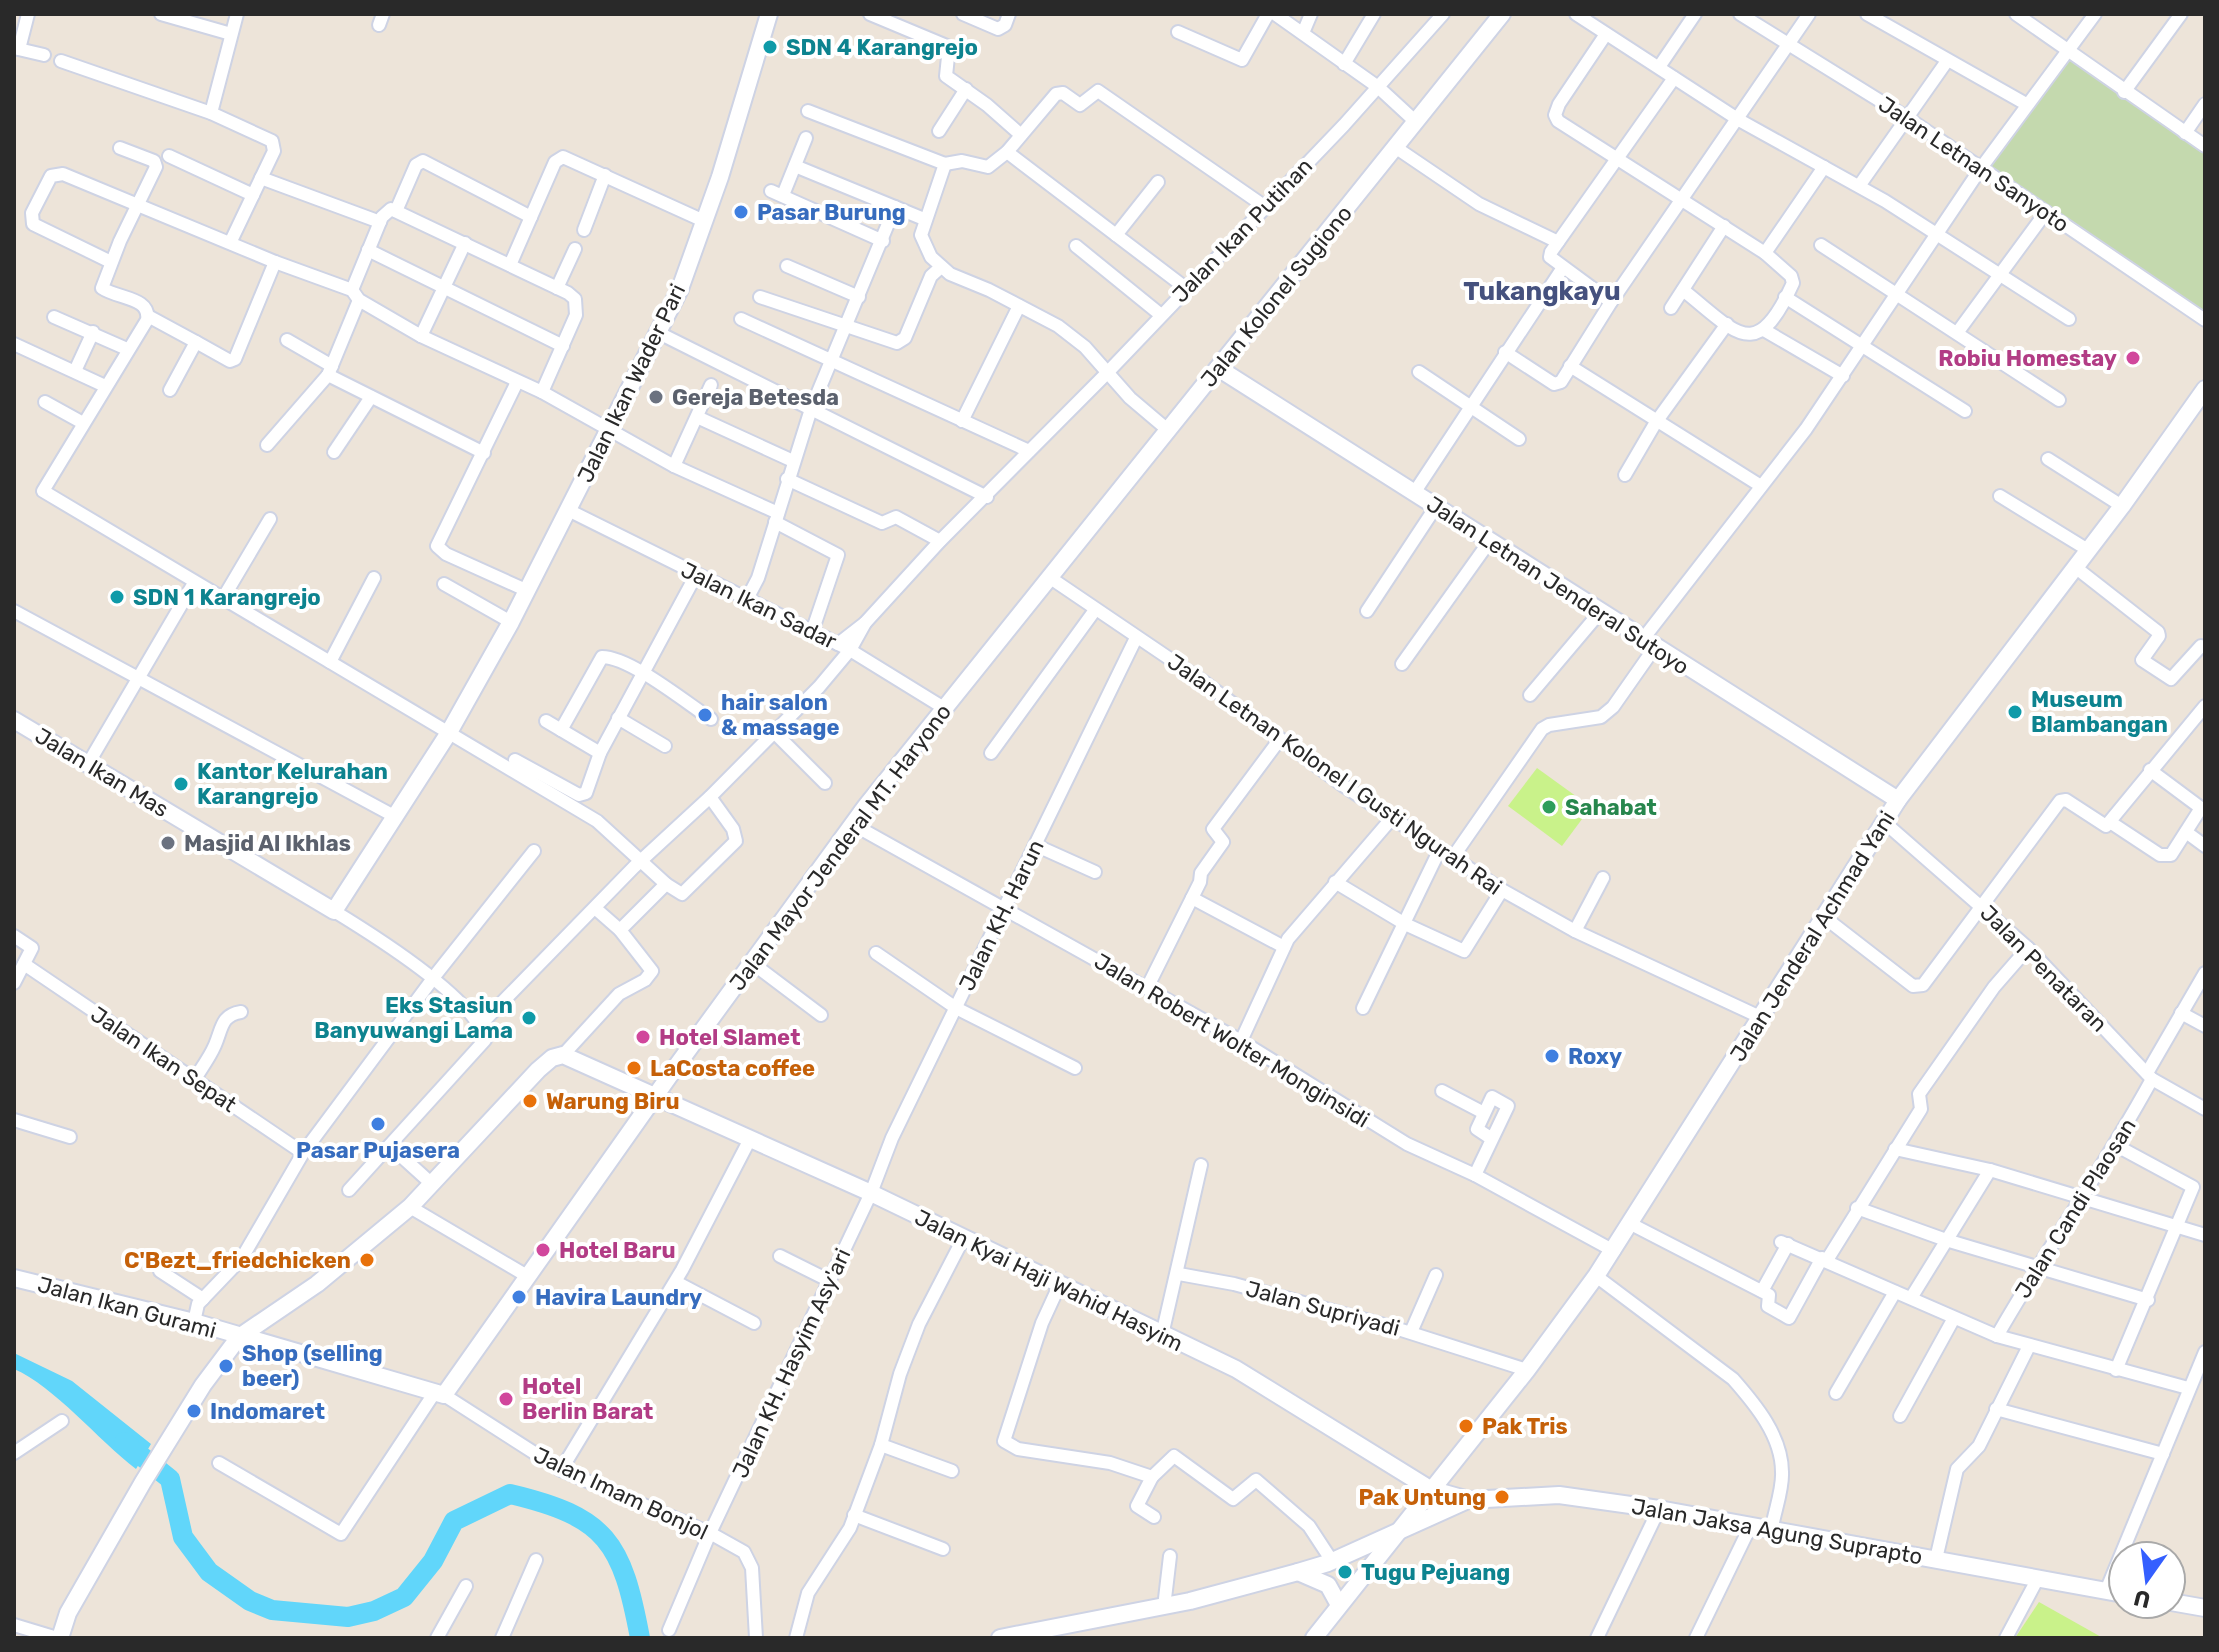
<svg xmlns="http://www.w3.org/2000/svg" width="2219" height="1652" font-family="Rubik,sans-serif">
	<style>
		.cemetery { fill: #c4d9ae }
		.pitch { fill: #c9f28a }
		.water { fill: #61d6fa }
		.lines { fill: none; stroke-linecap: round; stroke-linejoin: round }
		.river { stroke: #61d6fa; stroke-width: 20 }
		.street-casing { stroke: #ced3e4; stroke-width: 16 }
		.secondary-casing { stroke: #ced3e4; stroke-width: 20 }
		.street { stroke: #fff; stroke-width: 12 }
		.secondary { stroke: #fff; stroke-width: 16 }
		.culture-dot { fill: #0f9aa8; stroke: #fff; stroke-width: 3 }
		.shop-dot { fill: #3f7fe0; stroke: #fff; stroke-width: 3 }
		.hotel-dot { fill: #d1479c; stroke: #fff; stroke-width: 3 }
		.worship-dot { fill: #6b7280; stroke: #fff; stroke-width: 3 }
		.leisure-dot { fill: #2e9e5b; stroke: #fff; stroke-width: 3 }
		.food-dot { fill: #e8710a; stroke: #fff; stroke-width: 3 }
		.labels { text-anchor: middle; stroke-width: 8; stroke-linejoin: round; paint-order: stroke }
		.culture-label { font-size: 22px; font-weight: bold; fill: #0d838f; stroke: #fff; text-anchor: start }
		.street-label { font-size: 22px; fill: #292929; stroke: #fff }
		.shop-label { font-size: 22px; font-weight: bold; fill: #366cbe; stroke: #fff; text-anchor: start }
		.hotel-label { font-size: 22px; font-weight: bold; fill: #b23c85; stroke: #fff; text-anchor: start }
		.worship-label { font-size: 22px; font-weight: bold; fill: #5b616d; stroke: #fff; text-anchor: start }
		.leisure-label { font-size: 22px; font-weight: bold; fill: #27864d; stroke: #fff; text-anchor: start }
		.food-label { font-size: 22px; font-weight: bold; fill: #c56008; stroke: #fff; text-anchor: start }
		.quarter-label { font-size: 26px; font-weight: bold; fill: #45517e; stroke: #fff }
	</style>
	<rect width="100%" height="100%" fill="#ede4d9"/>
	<path class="cemetery" d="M2067 48 2205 149V320L1982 167Z"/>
	<g class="pitch">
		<path d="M1537 768 1591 807 1562 846 1508 806Z"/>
		<path d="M2039 1602 2103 1638H2015Z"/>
	</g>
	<path class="water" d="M14 1353 72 1381 151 1444 136 1469C98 1440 54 1386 14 1369Z"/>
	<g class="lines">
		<path class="river" d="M124 1442 170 1479 183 1537 209 1572 250 1601 272 1610 348 1617 374 1611 404 1597 433 1561 454 1521 510 1494C607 1517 622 1542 640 1638"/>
		<g class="street-casing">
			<g id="street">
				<path d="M161 14 231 34"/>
				<path d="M870 14 949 47 946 76 987 105 1021 135"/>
				<path d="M963 14 998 29 1005 25 1009 14"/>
				<path d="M1275 14 1378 87 1416 122"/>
				<path d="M1576 14 1739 120 1885 201 2069 319"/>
				<path d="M1740 14 1906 117 2205 320"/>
				<path d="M1867 14 2026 104"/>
				<path d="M2016 14 2205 146"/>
				<path d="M379 25 383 14"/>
				<path d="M1178 32 1242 60 1268 14"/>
				<path d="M1303 33 1311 14"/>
				<path d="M1606 34 1559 104 1555 115 1558 121 1765 253 1824 167"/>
				<path d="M14 48 44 55"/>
				<path d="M19 49 28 14"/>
				<path d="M61 61 211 113 272 141 274 151 231 241"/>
				<path d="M1344 64 1374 14"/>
				<path d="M1659 67 1695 14"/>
				<path d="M2124 92 2181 14"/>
				<path d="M808 111 945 164 962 161 988 167 1007 152 1056 94 1063 93 1080 105 1098 91 1264 206"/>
				<path d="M211 113 237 14"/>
				<path d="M939 131 966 89"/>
				<path d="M2185 133 2205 104"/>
				<path d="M1395 147 1479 204 1558 242"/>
				<path d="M120 148 154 161 156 167 120 241 102 288C118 299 151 297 147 320L43 491 597 821 666 884 620 930"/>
				<path d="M1007 152 1187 289"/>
				<path d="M169 156 253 195"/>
				<path d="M945 164 921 235 931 257 950 274 989 290 1058 326 1085 347 1130 398 1169 431"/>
				<path d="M795 166 924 219"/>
				<path d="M261 178 380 222"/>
				<path d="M1859 186 1947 61"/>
				<path d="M771 191 883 241"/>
				<path d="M783 195 806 138"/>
				<path d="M396 211 416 165 423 161 531 217"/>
				<path d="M584 230 605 175"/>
				<path d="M1116 235 1158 182"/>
				<path d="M1821 245 2059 400"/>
				<path d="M1076 246 1161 315"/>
				<path d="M368 250 563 346"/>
				<path d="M111 262 33 224 32 213 51 176 63 174 275 262 352 290 359 300 421 336 542 392 674 466 778 513"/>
				<path d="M510 265 555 162 563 157 704 221"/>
				<path d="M787 266 859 297"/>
				<path d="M557 288 575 249"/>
				<path d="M352 290 382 217 391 209 568 293 575 299 576 315 542 392"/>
				<path d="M1683 290C1737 333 1756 365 1793 283L1791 276 1765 253"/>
				<path d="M760 297 897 343 905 338 931 276 941 267"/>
				<path d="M1785 297 1965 411"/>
				<path d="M1611 302 1550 257 1551 252 1674 78"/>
				<path d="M1671 308 1724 226"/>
				<path d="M148 316 196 342"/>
				<path d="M54 317 127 349"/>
				<path d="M741 319 1029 451"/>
				<path d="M1764 330 1843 376"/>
				<path d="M659 333 987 497"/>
				<path d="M1957 333 2046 212"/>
				<path d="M421 336 465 243"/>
				<path d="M287 340 332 366"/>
				<path d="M14 344 105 386"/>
				<path d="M1505 352 1554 384 1561 382 1611 302 1809 14"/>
				<path d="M1570 366 1761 486"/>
				<path d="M75 371 93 332"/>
				<path d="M1419 372 1519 439"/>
				<path d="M328 375 484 453"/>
				<path d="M517 382 437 546 446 554 528 591"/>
				<path d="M170 390 196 342 230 361 235 359 275 262"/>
				<path d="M45 402 83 423"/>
				<path d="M697 417 793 461"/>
				<path d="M962 421 1019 306"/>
				<path d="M267 445 328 375 359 300"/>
				<path d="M334 452 371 397"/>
				<path d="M2048 459 2122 506"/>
				<path d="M674 466 711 385"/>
				<path d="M1625 475 1656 422 1727 324"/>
				<path d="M787 479 882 523 896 517 940 541"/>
				<path d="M1414 493 1562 269"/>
				<path d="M2000 496 2088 550"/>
				<path d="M568 510 850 650 944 708"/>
				<path d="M775 522 838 555 812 632"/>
				<path d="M2075 567 2158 632 2159 636 2142 660 2171 679 2201 646 2205 647"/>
				<path d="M1049 577 1201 680 1344 786 1502 890 1575 931 1760 1017"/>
				<path d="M444 584 511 622"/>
				<path d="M222 600 270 519"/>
				<path d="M746 601 758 578 811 409 895 207"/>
				<path d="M14 611 394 816"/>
				<path d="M1367 611 1435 508"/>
				<path d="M1643 639 1806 429 1981 168 2095 14"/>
				<path d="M838 644 865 623 940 541 1106 374 1344 125 1443 14"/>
				<path d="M330 662 374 578"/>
				<path d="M1402 664 1489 542"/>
				<path d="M1530 695 1601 611"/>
				<path d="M618 718 665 746"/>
				<path d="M546 721 600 753"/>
				<path d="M561 730 602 657C630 657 685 702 711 719"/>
				<path d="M773 731 825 783"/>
				<path d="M991 753 1095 610"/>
				<path d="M515 760 579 795 586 793 600 753 696 575"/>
				<path d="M88 764 194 583"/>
				<path d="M1884 822 2028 948 2152 1079 2205 1109"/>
				<path d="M2110 822 2160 855H2171L2201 808 2150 770"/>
				<path d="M854 825 1241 1041 1407 1144 1475 1175 1614 1251"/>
				<path d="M2186 832 2205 846"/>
				<path d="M1035 845 1095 872"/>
				<path d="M1453 857 1542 729 1549 725 1601 717 1613 707 1655 647"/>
				<path d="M1335 882 1405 924 1464 951 1502 890"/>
				<path d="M666 884 682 894 736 841 733 829 710 797"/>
				<path d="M1192 898 1284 947"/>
				<path d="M334 911C370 933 477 999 485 1040L349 1190"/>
				<path d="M1824 917 1913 986 1923 985 2060 801 2066 800 2106 826 2205 706"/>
				<path d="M1575 931 1603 878"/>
				<path d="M14 936 32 948 14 983"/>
				<path d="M876 953 956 1008 1075 1068"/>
				<path d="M752 963 821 1015"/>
				<path d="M24 964 303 1153"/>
				<path d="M1147 988 1200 882 1201 873 1223 842 1213 829 1280 739"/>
				<path d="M1363 1008 1440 849"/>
				<path d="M2181 1013 2205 1026"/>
				<path d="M479 1026 634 867 710 797 819 687 850 650 865 623"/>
				<path d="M1241 1041 1288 939 1392 818"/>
				<path d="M563 1055 619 994 645 980 652 971 620 930 596 909"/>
				<path d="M2147 1073 2205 973"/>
				<path d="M194 1080C201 1069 210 1057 215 1045 222 1029 221 1015 241 1012"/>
				<path d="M1442 1091 1484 1113"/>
				<path d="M14 1120 70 1137"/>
				<path d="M390 1146 432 1184"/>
				<path d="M1895 1149 1990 1170 2205 1235"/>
				<path d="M1475 1175 1508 1106 1492 1097 1477 1129 1492 1139"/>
				<path d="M410 1207 527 1276"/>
				<path d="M1857 1208 1946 1240 2148 1300"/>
				<path d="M1631 1224 1769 1295 1768 1306 1789 1318 1822 1258"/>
				<path d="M1781 1242 1997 1336 2188 1388"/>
				<path d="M780 1256 830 1281"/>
				<path d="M1827 1260 1921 1109 1919 1094 1994 987 2028 948"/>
				<path d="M160 1271 203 1299"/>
				<path d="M1179 1274 1234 1284 1395 1328 1527 1370"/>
				<path d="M1596 1276 1733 1379C1755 1404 1782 1436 1782 1472 1783 1489 1775 1510 1772 1527"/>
				<path d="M676 1282 754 1323"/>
				<path d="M1059 1286 1042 1323 1004 1441 1018 1449 1110 1463 1152 1477 1137 1506 1154 1517"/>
				<path d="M1762 1291 1788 1244"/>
				<path d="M1911 1298 1990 1170"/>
				<path d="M194 1322 198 1304 242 1258 303 1153 437 973 534 851"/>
				<path d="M1411 1332 1436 1275"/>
				<path d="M1162 1335 1201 1165"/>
				<path d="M1997 1336C2047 1249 2104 1167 2152 1079"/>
				<path d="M2116 1370 2193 1187 2117 1146"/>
				<path d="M1836 1393 1895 1292"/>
				<path d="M444 1395 561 1470 710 1533 744 1552 752 1568 756 1638"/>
				<path d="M1996 1409 2163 1454"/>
				<path d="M1900 1416 1954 1318"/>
				<path d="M881 1445 952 1471"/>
				<path d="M14 1453 62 1421"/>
				<path d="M219 1463 341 1534 435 1392"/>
				<path d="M561 1470 682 1270 750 1139"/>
				<path d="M1152 1477 1174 1456 1233 1499 1256 1480 1309 1526 1332 1561"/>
				<path d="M854 1515 943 1549"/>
				<path d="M1936 1559 1957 1469 1979 1446 2029 1346"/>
				<path d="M2106 1591 2205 1352"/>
				<path d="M1164 1607 1170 1556"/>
				<path d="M14 1625 57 1638"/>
				<path d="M669 1630 710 1533 871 1193 892 1138 1136 638"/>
				<path d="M437 1638 466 1586"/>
				<path d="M502 1638 536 1560"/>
				<path d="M796 1638 808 1593 850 1528 881 1445 900 1374 919 1324 963 1239"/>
				<path d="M1597 1638 1659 1509"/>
				<path d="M1696 1638 1751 1525"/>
				<path d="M2006 1638 2038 1578"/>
			</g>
		</g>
		<g class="secondary-casing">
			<g id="secondary">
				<path d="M1218 368 1898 800"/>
				<path d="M14 720 334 911 448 734 511 622 680 289 720 177 769 14"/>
				<path d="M14 1278 194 1322 444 1395 675 1068 866 806 1502 14"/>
				<path d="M1298 1572 1328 1585 1339 1605"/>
				<path d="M2171 1602 2205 1608"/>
				<path d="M60 1638 68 1613 143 1482 203 1385 239 1337 317 1284 410 1207 538 1070 552 1058 563 1055 871 1193 1236 1369 1430 1489 1469 1500 1559 1495 1659 1509 2123 1594"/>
				<path d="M1000 1638 1190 1601 1298 1572 1328 1563 1468 1500"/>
				<path d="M1314 1638 1527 1370 1596 1276 1898 800 2122 506 2205 389"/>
			</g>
		</g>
		<use href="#street" class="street"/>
		<use href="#secondary" class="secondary"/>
	</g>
	<g class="culture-dot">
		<circle cx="770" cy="47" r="8"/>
		<circle cx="117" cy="597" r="8"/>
		<circle cx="2015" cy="712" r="8"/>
		<circle cx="181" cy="784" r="8"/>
		<circle cx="529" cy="1018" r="8"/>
		<circle cx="1345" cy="1572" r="8"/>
	</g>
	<g class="shop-dot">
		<circle cx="741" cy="212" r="8"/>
		<circle cx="705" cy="715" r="8"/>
		<circle cx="1552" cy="1056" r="8"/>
		<circle cx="378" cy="1124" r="8"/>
		<circle cx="519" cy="1297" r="8"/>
		<circle cx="226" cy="1366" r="8"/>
		<circle cx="194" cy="1411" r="8"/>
	</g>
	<g class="hotel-dot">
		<circle cx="2133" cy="358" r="8"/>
		<circle cx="643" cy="1037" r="8"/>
		<circle cx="543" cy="1250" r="8"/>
		<circle cx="506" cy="1399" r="8"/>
	</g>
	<g class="worship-dot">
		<circle cx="656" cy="397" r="8"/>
		<circle cx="168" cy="843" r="8"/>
	</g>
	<circle class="leisure-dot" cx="1549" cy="807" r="8"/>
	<g class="food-dot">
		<circle cx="634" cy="1068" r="8"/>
		<circle cx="530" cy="1101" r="8"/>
		<circle cx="367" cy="1260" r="8"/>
		<circle cx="1466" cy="1426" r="8"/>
		<circle cx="1502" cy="1497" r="8"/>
	</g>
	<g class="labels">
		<g class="culture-label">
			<text x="786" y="55">SDN 4 Karangrejo</text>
			<text x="133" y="605">SDN 1 Karangrejo</text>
			<text x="2031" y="707">Museum<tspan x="2031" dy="25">Blambangan</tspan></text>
			<text x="197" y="779">Kantor Kelurahan<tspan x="197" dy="25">Karangrejo</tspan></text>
			<text x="513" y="1013" text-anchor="end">Eks Stasiun<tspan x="513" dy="25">Banyuwangi Lama</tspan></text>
			<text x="1361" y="1580">Tugu Pejuang</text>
		</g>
		<g class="street-label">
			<text transform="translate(1974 164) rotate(34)" y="8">Jalan Letnan Sanyoto</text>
			<text transform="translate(1242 230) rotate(-46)" y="8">Jalan Ikan Putihan</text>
			<text transform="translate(1276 296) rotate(-51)" y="8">Jalan Kolonel Sugiono</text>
			<text transform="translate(631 383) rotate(-64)" y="8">Jalan Ikan Wader Pari</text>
			<text transform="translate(1558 585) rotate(33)" y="8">Jalan Letnan Jenderal Sutoyo</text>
			<text transform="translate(759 605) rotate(26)" y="8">Jalan Ikan Sadar</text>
			<text transform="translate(102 772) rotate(31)" y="8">Jalan Ikan Mas</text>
			<text transform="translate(1335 774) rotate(35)" y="8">Jalan Letnan Kolonel I Gusti Ngurah Rai</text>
			<text transform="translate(840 847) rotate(-53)" y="8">Jalan Mayor Jenderal MT. Haryono</text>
			<text transform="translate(1001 915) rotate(-64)" y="8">Jalan KH. Harun</text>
			<text transform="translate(1812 936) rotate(-58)" y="8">Jalan Jenderal Achmad Yani</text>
			<text transform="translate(2044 968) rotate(45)" y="8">Jalan Penataran</text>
			<text transform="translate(1232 1040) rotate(31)" y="8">Jalan Robert Wolter Monginsidi</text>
			<text transform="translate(164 1059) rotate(34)" y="8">Jalan Ikan Sepat</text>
			<text transform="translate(2075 1208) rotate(-58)" y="8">Jalan Candi Plaosan</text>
			<text transform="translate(1049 1280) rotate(26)" y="8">Jalan Kyai Haji Wahid Hasyim</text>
			<text transform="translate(127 1307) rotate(15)" y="8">Jalan Ikan Gurami</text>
			<text transform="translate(1323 1308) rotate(15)" y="8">Jalan Supriyadi</text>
			<text transform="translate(791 1363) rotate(-65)" y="8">Jalan KH. Hasyim Asy'ari</text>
			<text transform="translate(621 1493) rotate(25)" y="8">Jalan Imam Bonjol</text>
			<text transform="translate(1777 1531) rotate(10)" y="8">Jalan Jaksa Agung Suprapto</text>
		</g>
		<g class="shop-label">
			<text x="757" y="220">Pasar Burung</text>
			<text x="721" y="710">hair salon<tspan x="721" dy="25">&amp; massage</tspan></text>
			<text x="1568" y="1064">Roxy</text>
			<text x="378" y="1158" text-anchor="middle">Pasar Pujasera</text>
			<text x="535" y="1305">Havira Laundry</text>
			<text x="242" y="1361">Shop (selling<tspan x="242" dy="25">beer)</tspan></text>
			<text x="210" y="1419">Indomaret</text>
		</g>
		<g class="hotel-label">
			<text x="2117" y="366" text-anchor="end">Robiu Homestay</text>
			<text x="659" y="1045">Hotel Slamet</text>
			<text x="559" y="1258">Hotel Baru</text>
			<text x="522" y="1394">Hotel<tspan x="522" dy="25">Berlin Barat</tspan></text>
		</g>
		<g class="worship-label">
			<text x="672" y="405">Gereja Betesda</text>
			<text x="184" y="851">Masjid Al Ikhlas</text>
		</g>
		<g class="leisure-label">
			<text x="1565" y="815">Sahabat</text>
		</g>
		<g class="food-label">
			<text x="650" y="1076">LaCosta coffee</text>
			<text x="546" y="1109">Warung Biru</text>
			<text x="351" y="1268" text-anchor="end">C'Bezt_friedchicken</text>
			<text x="1482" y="1434">Pak Tris</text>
			<text x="1486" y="1505" text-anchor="end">Pak Untung</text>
		</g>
		<g class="quarter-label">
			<text x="1542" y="300">Tukangkayu</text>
		</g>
	</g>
	<rect width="2219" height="1652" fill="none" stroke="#292929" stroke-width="32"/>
	<g transform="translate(2147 1580) rotate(194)"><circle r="38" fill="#ffffff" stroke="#a9a9a9" stroke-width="2"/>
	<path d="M0-6L14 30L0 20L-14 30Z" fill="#345fff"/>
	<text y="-12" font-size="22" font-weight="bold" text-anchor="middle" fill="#292929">U</text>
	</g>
</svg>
